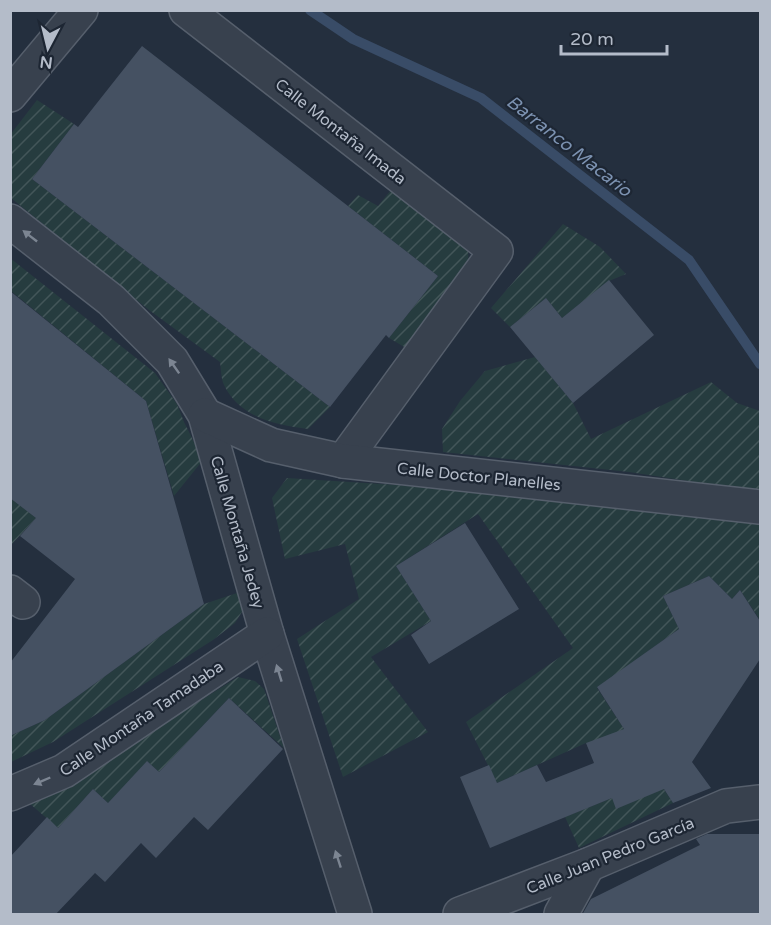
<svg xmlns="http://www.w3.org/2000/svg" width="771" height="925" font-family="'Varela Round',sans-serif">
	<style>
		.garden { fill: url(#garden-furrows) }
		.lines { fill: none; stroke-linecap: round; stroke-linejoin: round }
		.stream { stroke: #394c67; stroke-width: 10 }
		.building { fill: #455162 }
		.street-casing { stroke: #565f6c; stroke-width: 36 }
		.street { stroke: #38414e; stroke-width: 33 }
		.oneway { fill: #7c8592 }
		.labels { text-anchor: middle; stroke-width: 4.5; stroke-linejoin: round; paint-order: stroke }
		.street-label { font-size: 16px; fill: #b4bcc9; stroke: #1d2633 }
		.water-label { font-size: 18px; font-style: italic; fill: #7c92b1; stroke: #1d2633 }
	</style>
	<defs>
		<pattern id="garden-furrows" width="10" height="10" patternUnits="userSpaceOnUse" patternTransform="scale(1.5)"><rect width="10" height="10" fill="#263c3f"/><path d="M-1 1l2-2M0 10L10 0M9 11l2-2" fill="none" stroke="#435659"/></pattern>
	</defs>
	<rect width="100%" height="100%" fill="#242f3e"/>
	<g class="garden">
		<path d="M37 100 74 124 32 179 330 407 308 429C276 425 240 418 224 385 221 379 221 369 220 362L149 310 11 198 10 135Z"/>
		<path d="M391 190 468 251 469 267 406 348 389 338 438 276 348 206 358 195 378 206Z"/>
		<path d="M563 224 600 247 626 274 609 281 562 318 546 298 510 327 491 308Z"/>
		<path d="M10 258 155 373 177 404 184 422 203 460 174 496 146 401 11 291Z"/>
		<path d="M535 357 573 403 591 439 711 382 737 403 760 411V492L629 472 443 452 442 429 460 401 485 371Z"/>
		<path d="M287 478 397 485 760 520V620L740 590 732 599 709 576 663 596 679 629 597 688 673 803 579 848 565 817 612 798 586 743 497 783 466 722 573 648 478 514 396 566 431 621 371 657 428 732 343 777 297 639 359 599 345 544 285 559 272 498Z"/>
		<path d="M11 498 36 518 11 545Z"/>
		<path d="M240 592 245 607 235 623 213 640 53 742 11 762 10 736 45 720 204 604Z"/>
		<path d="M238 677 255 681 264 689 284 748 229 698 159 772 148 762 108 803 93 789 58 828 29 803 71 786 115 754Z"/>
	</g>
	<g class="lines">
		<path class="stream" d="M310 10 353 39 481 98 689 260 760 364"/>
	</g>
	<g class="building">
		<path d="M142 46 438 276 389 338 386 335 330 407 32 179 74 124 78 127Z"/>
		<path d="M609 280 654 335 573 403 510 327 546 298 562 318Z"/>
		<path d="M10 291 146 401 204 604 45 720 10 736V663L75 579 20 536 36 518 10 498Z"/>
		<path d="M465 523 519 609 429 664 411 635 431 621 396 566Z"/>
		<path d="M709 576 732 599 740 590 760 621V659L692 762 711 788 673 803 664 789 616 809 612 798 490 848 460 777 489 765 497 783 537 765 546 782 594 763 586 743 624 729 597 687 679 629 663 596Z"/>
		<path d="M229 698 283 749 208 830 194 817 156 858 141 843 105 882 95 873 55 915H10V857L47 817 58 828 93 789 108 803 147 761 159 772Z"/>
		<path d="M707 834H760V915H582L591 899 700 845 696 839Z"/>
	</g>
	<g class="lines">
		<g class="street-casing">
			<g id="street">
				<path d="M186 10 496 251 343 461"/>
				<path d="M10 95 81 10"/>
				<path d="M10 221 111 300 172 361 205 415 267 634 355 914"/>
				<path d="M205 415 271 445 343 461 760 507"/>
				<path d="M10 592 23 602"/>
				<path d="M10 794 64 771 267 634"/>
				<path d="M460 914 588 865 726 806 760 802"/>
				<path d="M561 914 588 865"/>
			</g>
		</g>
		<use href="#street" class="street"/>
	</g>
	<defs><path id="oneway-solid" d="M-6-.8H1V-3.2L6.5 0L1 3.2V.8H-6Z" transform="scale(1.5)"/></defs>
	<g class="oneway">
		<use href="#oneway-solid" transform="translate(30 236) rotate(-142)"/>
		<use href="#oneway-solid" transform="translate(174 366) rotate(-125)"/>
		<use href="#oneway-solid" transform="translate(279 673) rotate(-107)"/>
		<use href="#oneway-solid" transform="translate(42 781) rotate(157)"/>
		<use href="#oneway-solid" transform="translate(338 859) rotate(-108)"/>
	</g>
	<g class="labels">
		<g class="street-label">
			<text transform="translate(341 131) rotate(38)" y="6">Calle Montaña Imada</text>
			<text transform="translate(479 476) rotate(6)" y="6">Calle Doctor Planelles</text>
			<text transform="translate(238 532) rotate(74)" y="6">Calle Montaña Jedey</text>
			<text transform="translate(141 718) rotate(-34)" y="6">Calle Montaña Tamadaba</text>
			<text transform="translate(610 855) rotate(-22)" y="6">Calle Juan Pedro García</text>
		</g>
		<g class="water-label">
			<text transform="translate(569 146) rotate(38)" y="6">Barranco Macario</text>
		</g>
	</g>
	<rect width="771" height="925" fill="none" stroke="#b4bcc9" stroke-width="24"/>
	<g transform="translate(48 48) rotate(187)" stroke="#1d2633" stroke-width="4.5" paint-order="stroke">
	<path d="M0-4.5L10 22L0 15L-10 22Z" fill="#b4bcc9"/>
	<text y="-9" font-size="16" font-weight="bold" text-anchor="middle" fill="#b4bcc9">N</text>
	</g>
	<path d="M561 45v9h106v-9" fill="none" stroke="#b4bcc9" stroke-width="3"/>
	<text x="570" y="45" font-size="18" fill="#b4bcc9" stroke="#1d2633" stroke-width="4.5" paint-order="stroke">20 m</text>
</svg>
